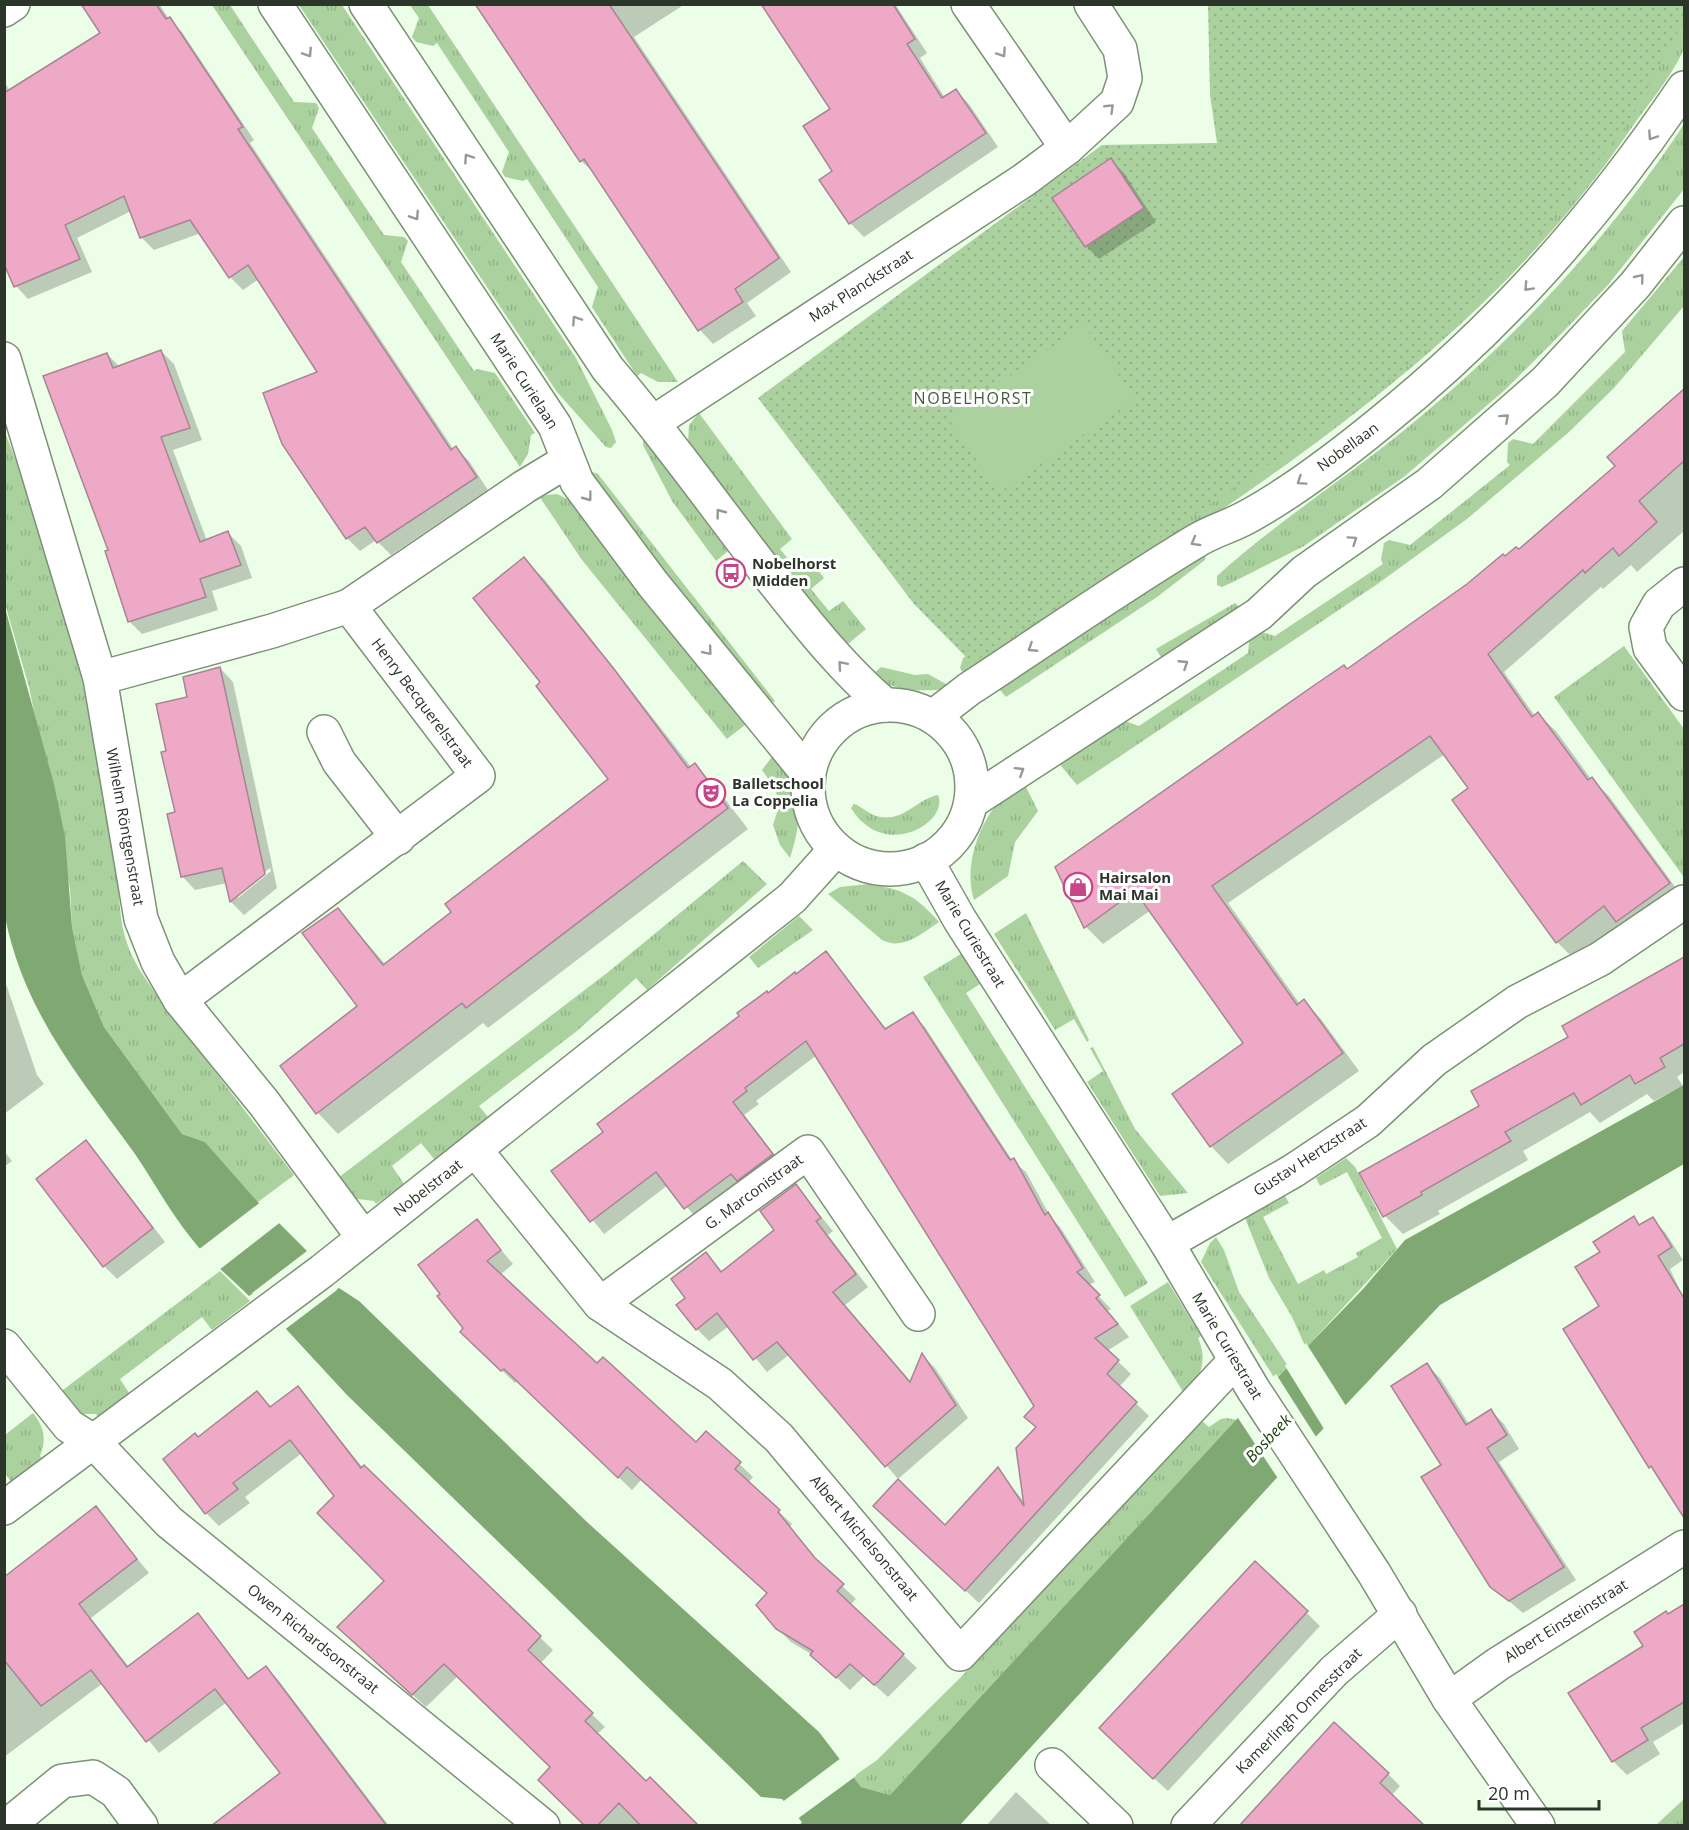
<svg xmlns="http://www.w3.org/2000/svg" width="1689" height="1830" font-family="'Open Sans',sans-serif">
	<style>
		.grass { fill: url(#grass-tufts) }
		.park { fill: url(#park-dots) }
		.pitch { fill: #aad19e }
		.water { fill: #7fa873 }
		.pier { fill: #ecfee7 }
		.shadow { fill: #0003; fill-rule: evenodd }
		.building { fill: #eda9c6; stroke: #a78593; stroke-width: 1.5 }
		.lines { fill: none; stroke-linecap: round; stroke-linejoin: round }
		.minor-casing { stroke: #7d9177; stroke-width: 36 }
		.tertiary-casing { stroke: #7d9177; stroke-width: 36 }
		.minor { stroke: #fff; stroke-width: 33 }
		.tertiary { stroke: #fff; stroke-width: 33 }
		.oneway { stroke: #969a94 }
		.labels { text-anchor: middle; stroke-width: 6; stroke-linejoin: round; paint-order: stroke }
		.street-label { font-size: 15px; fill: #2c352a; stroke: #fff }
		.poi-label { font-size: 15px; font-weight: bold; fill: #2c352a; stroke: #fff; text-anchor: start }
		.neighbourhood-label { font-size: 16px; letter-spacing: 1.5px; fill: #465941; stroke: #fff }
		.water-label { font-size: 16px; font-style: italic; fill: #1c440d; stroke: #fff }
	</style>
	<defs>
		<pattern id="grass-tufts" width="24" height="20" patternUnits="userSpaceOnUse" patternTransform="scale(1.5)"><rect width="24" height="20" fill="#aad19e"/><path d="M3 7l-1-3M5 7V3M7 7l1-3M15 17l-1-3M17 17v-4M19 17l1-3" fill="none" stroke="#92b488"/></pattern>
		<pattern id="park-dots" width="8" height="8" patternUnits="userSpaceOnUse" patternTransform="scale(1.5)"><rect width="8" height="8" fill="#aad19e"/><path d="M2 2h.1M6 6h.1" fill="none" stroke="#92b488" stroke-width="1.8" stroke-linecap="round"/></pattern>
	</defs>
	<rect width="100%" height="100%" fill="#ecfee7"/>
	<g class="grass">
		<path d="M212 5H230L294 102 316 103 319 108 312 128 384 235 404 237 408 241 401 262 474 371 477 369 495 373 535 433 531 435 528 454 520 467Z"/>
		<path d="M299 5H342L576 358 612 430 616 442 611 448 606 447 557 392Z"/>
		<path d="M410 5H428L678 382H658L641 373 637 376 592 307 598 287 527 179 523 181 505 177 502 172 509 152 437 43 433 46 416 42 412 37 419 18Z"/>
		<path d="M1684 17C1684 27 1687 42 1683 51 1670 79 1647 105 1630 130 1464 374 1206 518 966 678L960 668 963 658 1210 492Z"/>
		<path d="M1684 124V189L1608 285 1561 334 1506 389 1405 476 1304 546 1231 583 1222 587 1217 585V576C1277 522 1344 479 1407 428 1513 341 1609 239 1684 124Z"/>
		<path d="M1684 257V306L1614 388 1569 432 1467 519 1376 585 1077 785 1057 761 1119 719 1139 726 1248 653 1250 632 1255 630 1275 636 1383 564 1381 560 1384 543 1389 540 1410 545 1510 465 1507 462 1508 443 1513 439 1533 444 1625 352 1622 331Z"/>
		<path d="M699 413 792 539 780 549 798 571 811 561 824 578 811 589 829 611 843 601 866 629 843 648 688 443 689 425Z"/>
		<path d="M4 430C48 538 78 653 101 767 108 803 113 840 117 875 120 898 119 921 127 943 133 962 145 978 156 994L294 1175 258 1202 205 1142 182 1134 104 1027 82 975 72 927 70 889 29 687 5 604Z"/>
		<path d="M643 436 734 546 716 561 672 501 643 445Z"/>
		<path d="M590 471 598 474 775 701 766 708 585 474Z"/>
		<path d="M557 494 576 503 750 721 727 739 582 560 539 496Z"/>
		<path d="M1206 554 1205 560 1157 597 1006 697 995 684Z"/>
		<path d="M1235 603 1244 611 1162 659 1156 649Z"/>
		<path d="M1624 646 1684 729 1683 876 1554 697Z"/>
		<path d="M881 667 915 675 928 674 948 685 945 689C920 692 893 691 871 676Z"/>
		<path d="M775 753C802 791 804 814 790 858L780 845 773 825 778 809 776 790 762 770Z"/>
		<path d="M1024 783 1038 811 1015 842 1008 876 974 900C964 869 977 827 998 803 1005 795 1016 789 1024 783Z"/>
		<path d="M938 795C950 822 884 862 851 808L854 804C863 807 869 815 880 817 905 821 917 799 938 795Z"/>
		<path d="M743 861 767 884 647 990 636 978 577 1031 479 1106 489 1118 435 1160 421 1143 392 1166 404 1184 376 1204 374 1201 350 1198 334 1181 607 973Z"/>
		<path d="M869 884C903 889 916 896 939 922 922 933 903 951 882 940L828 894 840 887Z"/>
		<path d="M1026 913 1089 1040 1087 1042 1074 1019 1055 1030 994 934Z"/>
		<path d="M799 916 813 930 758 968 749 957Z"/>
		<path d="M961 954 980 984 966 993 1148 1283 1125 1297 923 977Z"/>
		<path d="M1093 1047 1135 1129 1188 1193 1160 1196 1087 1082 1103 1071 1090 1048Z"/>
		<path d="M1346 1158 1355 1167 1397 1249 1306 1348 1292 1317 1269 1278 1245 1218 1285 1196 1289 1203 1263 1217 1298 1284 1324 1270 1326 1274 1358 1257 1356 1253 1382 1238 1347 1172 1320 1186 1316 1178Z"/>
		<path d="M1216 1237 1224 1250 1239 1292 1288 1366 1275 1379 1201 1262 1210 1243Z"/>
		<path d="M220 1271 250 1301 212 1330 202 1317 120 1379 129 1393 98 1417 96 1414H80L55 1396Z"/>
		<path d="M1168 1282 1201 1336 1198 1338C1208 1360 1201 1378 1185 1395L1130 1306Z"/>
		<path d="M33 1413C44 1427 47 1439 40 1456L43 1459 12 1483 5 1473V1435Z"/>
		<path d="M1227 1418 1236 1420 890 1795 861 1787 853 1777 877 1760 963 1675 1202 1421 1209 1427 1221 1419Z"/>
		<path d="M1684 1799V1825H1656Z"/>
	</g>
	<path class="park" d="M1208 5H1684V20L1629 122 1520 259 1384 388 972 663 914 604 758 398 1102 145 1217 143 1210 95Z"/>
	<path class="pitch" d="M1084 325 1135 399 999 493 948 418Z"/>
	<path class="water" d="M4 604 54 784 65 837 72 927 82 975 104 1027 182 1134 205 1142 258 1202 307 1251 303 1256 331 1293 339 1288 359 1301 587 1522 819 1732 861 1787 890 1795 1234 1422 1363 1289 1405 1240 1684 1085V1164L1440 1305 1272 1483 960 1825H800L802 1822 782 1799 761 1797 347 1395 286 1329 258 1290 249 1296C230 1277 207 1259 191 1238 170 1212 154 1182 135 1154 79 1076 25 1014 5 917Z"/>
	<g class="pier">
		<path d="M262 1201 282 1221 219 1270 198 1250Z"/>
		<path d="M307 1251 309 1253 306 1256 332 1289 335 1287 337 1290 283 1331 258 1294 255 1296 252 1293Z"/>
		<path d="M1306 1343 1348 1409 1326 1432 1285 1366Z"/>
		<path d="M1276 1374 1318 1440 1279 1480 1236 1415Z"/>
		<path d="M841 1758 856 1776 796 1820 781 1803Z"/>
	</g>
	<g class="shadow">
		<path d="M83 4H159L169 19 182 32 254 140 250 143 454 450 456 448 469 461 488 490 391 555 376 540 360 551 347 538 283 444 320 373 259 279 243 290 230 277 201 233 154 250 141 237 131 211 77 238 92 272 28 299 16 286 4 262V81L10 91 102 33Z"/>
		<path d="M476 4H685L634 37 791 272 747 303 756 316 713 344 700 330 596 174 581 161Z"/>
		<path d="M762 4H895L927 53 920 58 945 98 956 91 969 104 998 147 864 237 850 223 821 180 834 171 832 110Z"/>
		<path d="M1111 160 1124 173 1156 222 1099 259 1086 246Z"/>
		<path d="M161 351 174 364 202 440 173 450 207 541 228 533 241 546 252 578 212 591 218 610 142 634 129 621 109 551 107 354 120 367Z"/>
		<path d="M1684 391V531L1637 572 1631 565 1603 589 1601 587 1504 672 1535 716 1538 714 1556 731 1591 779 1609 796 1684 899 1634 938 1620 924 1574 959 1557 942 1470 789 1445 754 1228 903 1300 1004 1304 1001 1321 1019 1359 1071 1228 1164 1211 1146 1174 1094 1245 1043 1151 910 1103 944 1086 927 1347 670 1505 558 1519 551 1617 466 1609 457Z"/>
		<path d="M524 559 545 580 692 768 695 765 715 786 748 829 488 1028 483 1023 338 1134 318 1113 282 1067 359 1007 338 910 386 965 453 913 610 779 542 683Z"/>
		<path d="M220 668 233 682 277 888 244 915 231 902 227 883 195 890 182 876 176 814 189 698ZM270 868 271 871 238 898V894Z"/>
		<path d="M826 953 887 1030 912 1014 925 1027 1012 1160 1026 1172 1051 1218 1060 1227 1095 1282 1088 1285 1111 1309 1108 1311 1129 1337 1107 1351 1131 1374 1119 1387 1149 1416 979 1603 888 1519 945 1527 998 1470 1026 1504 1037 1428 1036 1406 817 1055 756 1101 759 1104 744 1115 785 1168 698 1220 668 1185 604 1234 553 1171 605 1132 768 995Z"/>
		<path d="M1684 957V1072L1677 1077 1683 1086 1654 1101 1647 1094 1600 1123 1590 1112 1523 1151 1528 1160 1438 1211 1440 1214 1403 1234 1385 1216 1481 1107 1570 1037 1564 1027Z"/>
		<path d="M4 978 37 1075 44 1084 4 1114Z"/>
		<path d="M86 1142 99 1156 165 1242 117 1279 104 1266Z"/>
		<path d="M4 1151 12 1161 4 1167Z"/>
		<path d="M796 1186 833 1231 828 1235 868 1287 845 1305 911 1383 923 1356 935 1368 968 1418 898 1479 790 1354 767 1372 729 1326 709 1341 697 1329 687 1298 706 1254 723 1272 776 1230Z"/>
		<path d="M1633 1218 1641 1226 1652 1219 1665 1232 1683 1260 1670 1269 1684 1299V1509L1673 1497 1601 1306 1602 1253Z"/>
		<path d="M477 1221 513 1264 500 1275 597 1365 696 1444 707 1433 753 1477 748 1483 792 1524 790 1527 824 1569 856 1599 850 1605 917 1668 888 1697 864 1676 850 1690 811 1654 791 1642 777 1628 768 1594 641 1480 632 1490 518 1381 515 1383 475 1345 465 1329Z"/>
		<path d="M1427 1365 1440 1378 1469 1424 1491 1411 1504 1424 1519 1449 1499 1462 1576 1580 1523 1613 1491 1586 1443 1466Z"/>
		<path d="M298 1388 363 1468 364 1467 553 1650 540 1664 605 1727 597 1734 646 1783 697 1826H587L552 1767 458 1676 426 1707 352 1640 386 1581 336 1496 302 1453 245 1497 250 1503 219 1526 206 1513 165 1459 198 1439 257 1393 272 1408Z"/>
		<path d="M96 1508 149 1573 91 1618 129 1667 197 1615 250 1680 266 1668 279 1681 389 1826H228L282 1774 227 1702 159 1753 103 1683 4 1757V1582Z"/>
		<path d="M1255 1563 1320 1626 1168 1791 1114 1742Z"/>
		<path d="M1684 1606V1723L1653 1742 1660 1754 1627 1775 1613 1761 1570 1693 1645 1647 1669 1616Z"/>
		<path d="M1388 1774 1400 1786 1391 1796 1248 1826Z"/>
		<path d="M1016 1792 1052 1826H986Z"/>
	</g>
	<g class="building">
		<path d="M81 4H156L166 19 170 17 243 127 238 129 451 450 456 446 477 477 377 543 365 527 346 539 282 444 263 393 317 372 248 265 229 278 190 220 140 238 124 196 65 225 80 259 14 287 4 264V93L100 33Z"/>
		<path d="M475 4H609L779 258 735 289 743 302 698 331 584 159 580 162Z"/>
		<path d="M761 4H893L915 39 907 44 942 98 956 89 986 133 849 224 819 180 832 171 803 126 830 109Z"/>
		<path d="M1111 158 1144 208 1085 247 1052 198Z"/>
		<path d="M161 350 190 428 161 437 200 542 228 531 241 565 200 579 206 597 128 622 105 551 108 550 43 376 107 353 113 368Z"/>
		<path d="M1684 389V461L1639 501 1657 522 1619 556 1613 548 1585 573 1583 570 1488 654 1532 717 1538 712 1588 780 1592 777 1670 883 1616 922 1604 906 1556 943 1452 800 1468 788 1430 736 1212 886 1297 1005 1304 999 1343 1053 1210 1147 1172 1094 1243 1043 1135 891 1084 928 1055 867 1316 684 1344 665 1347 669 1409 625 1467 584 1503 554 1505 556 1516 547 1519 549 1615 466 1607 457Z"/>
		<path d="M524 557 614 669 688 768 695 763 728 808 466 1008 462 1003 316 1114 280 1066 357 1006 302 933 338 908 383 965 451 912 445 904 608 779 536 686 540 682 473 598Z"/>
		<path d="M220 667 265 874 230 902 222 868 181 877 167 814 175 812 161 752 166 751 156 704 187 697 183 677Z"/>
		<path d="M826 951 885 1029 913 1012 1010 1160 1014 1158 1045 1215 1048 1212 1083 1268 1077 1272 1100 1295 1096 1298 1118 1324 1095 1338 1119 1360 1107 1374 1137 1402 965 1591 873 1506 898 1479 945 1525 998 1467 1024 1506 1016 1448 1036 1427 1024 1417 1034 1406 806 1041 745 1088 747 1091 733 1102 773 1154 737 1181 731 1174 684 1209 656 1172 590 1222 551 1171 603 1132 597 1124 739 1016 737 1013 767 991 768 993 795 972 796 974Z"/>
		<path d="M1684 957V1044L1660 1058 1665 1067 1635 1084 1630 1075 1581 1105 1574 1093 1505 1132 1511 1141 1421 1192 1422 1195 1383 1217 1359 1173 1479 1106 1471 1091 1568 1037 1562 1026Z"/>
		<path d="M86 1140 153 1228 103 1267 36 1179Z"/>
		<path d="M796 1184 821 1218 816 1221 856 1274 833 1292 910 1382 922 1353 956 1405 885 1467 777 1342 753 1360 717 1313 696 1330 676 1305 685 1298 671 1279 706 1252 721 1272 774 1230 760 1211Z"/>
		<path d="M1634 1216 1639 1225 1653 1217 1672 1247 1658 1256 1684 1298V1518L1651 1466 1649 1468 1563 1329 1599 1306 1575 1267 1600 1252 1593 1242Z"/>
		<path d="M477 1219 501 1250 487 1261 548 1318 597 1363 603 1357 696 1442 706 1431 741 1462 735 1469 780 1510 778 1512 815 1558 844 1584 837 1591 904 1654 879 1681 874 1685 850 1664 836 1678 810 1655 813 1651 776 1629 756 1605 767 1593 627 1467 618 1478 504 1369 501 1371 460 1332 463 1328 437 1296 440 1294 418 1265Z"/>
		<path d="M1427 1363 1466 1425 1491 1409 1507 1435 1487 1448 1564 1567 1509 1601 1490 1587 1421 1477 1441 1465 1391 1386Z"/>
		<path d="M298 1386 361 1468 364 1465 541 1636 528 1650 593 1713 585 1721 646 1781 650 1777 699 1826H641L619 1803 597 1826H585L538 1780 550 1767 444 1664 412 1695 337 1627 384 1581 317 1513 334 1496 290 1440 233 1483 238 1489 205 1514 163 1459 195 1433 198 1437 257 1391 270 1407Z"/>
		<path d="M96 1506 137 1559 79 1604 127 1667 198 1613 248 1679 266 1666 387 1826H211L280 1773 215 1689 146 1742 91 1670 41 1706 4 1660V1577Z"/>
		<path d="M1255 1561 1308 1611 1153 1779 1099 1728Z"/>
		<path d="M1684 1604V1702L1641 1728 1648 1740 1612 1762 1568 1693 1643 1646 1634 1632 1666 1611 1668 1614Z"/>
		<path d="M1334 1722 1389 1773 1380 1783 1425 1826H1239Z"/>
	</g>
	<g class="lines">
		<g class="minor-casing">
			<g id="minor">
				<path d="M968 4 1067 148"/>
				<path d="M4 10 13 4"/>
				<path d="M4 359 100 678 141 919 158 962 180 1000 264 1103 363 1237"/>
				<path d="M654 422 1024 180 1067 148 1117 102 1125 78 1120 49 1091 4"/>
				<path d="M1684 584 1659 604 1646 627 1650 648 1684 694"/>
				<path d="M100 678 272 631 349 606 524 487 567 461"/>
				<path d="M324 732 339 762 398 838"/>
				<path d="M926 860 960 920 1167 1243 1253 1389 1374 1573 1449 1699 1538 1826"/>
				<path d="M180 1000 478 776 349 606"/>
				<path d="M476 1151 600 1304 720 1384 779 1438 960 1654 1235 1361"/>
				<path d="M1167 1243 1293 1171 1368 1121 1434 1060 1517 1002 1600 959 1684 902"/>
				<path d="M600 1304 808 1152 918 1314"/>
				<path d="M4 1346 69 1426 93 1441 169 1522 543 1826"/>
				<path d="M4 1508 322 1271 792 898 836 849"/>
				<path d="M1449 1699 1498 1664 1684 1547"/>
				<path d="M1052 1765 1116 1826"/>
				<path d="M7 1826 62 1781 93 1777 116 1792 141 1826"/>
				<path d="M1188 1826 1334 1671 1400 1614"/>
			</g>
		</g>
		<g class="tertiary-casing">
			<g id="tertiary">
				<path d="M275 4 555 426 577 482 653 584 808 774"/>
				<path d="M366 4 608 369C667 437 718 511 774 582 809 626 842 668 885 705"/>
				<circle cx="890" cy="787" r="82"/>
				<path d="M934 716 969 689C1044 640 1118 588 1196 541 1212 531 1231 526 1247 517 1291 493 1341 455 1379 424 1502 325 1596 218 1684 88"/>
				<path d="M971 802 1259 614 1304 572 1429 484 1545 382 1635 285 1684 223"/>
			</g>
		</g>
		<use href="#minor" class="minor"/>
		<use href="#tertiary" class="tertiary"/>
	</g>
	<defs><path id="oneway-chevron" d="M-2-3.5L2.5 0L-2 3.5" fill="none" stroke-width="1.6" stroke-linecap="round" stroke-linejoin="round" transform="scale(1.5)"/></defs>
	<g class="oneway">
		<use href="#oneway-chevron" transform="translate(308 53) rotate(57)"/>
		<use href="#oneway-chevron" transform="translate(1002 53) rotate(56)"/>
		<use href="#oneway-chevron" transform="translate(1110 108) rotate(-44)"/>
		<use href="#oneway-chevron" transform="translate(1652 136) rotate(124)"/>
		<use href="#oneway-chevron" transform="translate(468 158) rotate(-124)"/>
		<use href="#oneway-chevron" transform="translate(415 216) rotate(57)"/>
		<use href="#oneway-chevron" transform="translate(1640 278) rotate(-51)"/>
		<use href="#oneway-chevron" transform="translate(1528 287) rotate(133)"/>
		<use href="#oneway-chevron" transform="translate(576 320) rotate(-124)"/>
		<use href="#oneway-chevron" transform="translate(1505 418) rotate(-42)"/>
		<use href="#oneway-chevron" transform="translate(1301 481) rotate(146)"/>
		<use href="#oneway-chevron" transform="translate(588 497) rotate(53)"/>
		<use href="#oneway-chevron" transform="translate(720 513) rotate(-127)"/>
		<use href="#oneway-chevron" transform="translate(1353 540) rotate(-35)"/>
		<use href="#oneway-chevron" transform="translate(1195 542) rotate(150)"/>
		<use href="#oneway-chevron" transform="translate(1032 648) rotate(147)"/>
		<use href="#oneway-chevron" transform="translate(708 651) rotate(50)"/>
		<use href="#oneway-chevron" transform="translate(1184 664) rotate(-33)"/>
		<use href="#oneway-chevron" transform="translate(842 665) rotate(-131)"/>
		<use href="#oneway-chevron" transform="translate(1020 771) rotate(-32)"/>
	</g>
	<defs>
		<g id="bus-ring" transform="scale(1.5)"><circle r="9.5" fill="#fff" stroke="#c9458a" stroke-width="1.5"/><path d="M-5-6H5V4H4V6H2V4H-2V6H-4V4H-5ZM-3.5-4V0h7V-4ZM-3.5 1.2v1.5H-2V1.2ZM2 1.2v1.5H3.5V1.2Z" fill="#c9458a"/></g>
		<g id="theatre-ring" transform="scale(1.5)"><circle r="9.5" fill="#fff" stroke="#c9458a" stroke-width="1.5"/><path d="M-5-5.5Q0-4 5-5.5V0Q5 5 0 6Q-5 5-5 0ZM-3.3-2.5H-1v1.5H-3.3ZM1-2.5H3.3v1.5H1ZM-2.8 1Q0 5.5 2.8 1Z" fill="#c9458a"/></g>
		<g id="shop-ring" transform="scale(1.5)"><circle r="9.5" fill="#fff" stroke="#c9458a" stroke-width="1.5"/><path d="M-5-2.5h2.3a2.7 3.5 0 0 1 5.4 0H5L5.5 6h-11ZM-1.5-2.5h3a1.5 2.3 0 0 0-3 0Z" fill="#c9458a"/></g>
	</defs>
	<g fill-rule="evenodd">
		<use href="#bus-ring" x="731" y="573"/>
		<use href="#theatre-ring" x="711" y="793"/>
		<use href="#shop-ring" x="1078" y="887"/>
	</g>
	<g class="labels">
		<g class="street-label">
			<text transform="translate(861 286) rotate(-33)" y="5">Max Planckstraat</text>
			<text transform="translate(524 381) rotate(57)" y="5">Marie Curielaan</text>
			<text transform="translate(1348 447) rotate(-36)" y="5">Nobellaan</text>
			<text transform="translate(422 703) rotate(53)" y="5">Henry Becquerelstraat</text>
			<text transform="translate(125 827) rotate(80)" y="5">Wilhelm Röntgenstraat</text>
			<text transform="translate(970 934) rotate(59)" y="5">Marie Curiestraat</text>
			<text transform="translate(1310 1157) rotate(-33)" y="5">Gustav Hertzstraat</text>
			<text transform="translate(428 1188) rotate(-38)" y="5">Nobelstraat</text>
			<text transform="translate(754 1192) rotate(-36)" y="5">G. Marconistraat</text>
			<text transform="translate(1227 1346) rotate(59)" y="5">Marie Curiestraat</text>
			<text transform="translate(864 1538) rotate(50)" y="5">Albert Michelsonstraat</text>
			<text transform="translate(1566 1621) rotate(-32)" y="5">Albert Einsteinstraat</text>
			<text transform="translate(313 1639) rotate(39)" y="5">Owen Richardsonstraat</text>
			<text transform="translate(1299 1711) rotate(-45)" y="5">Kamerlingh Onnesstraat</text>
		</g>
		<g class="poi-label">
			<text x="752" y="569">Nobelhorst<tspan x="752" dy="17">Midden</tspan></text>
			<text x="732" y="789">Balletschool<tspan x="732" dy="17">La Coppelia</tspan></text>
			<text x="1099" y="883">Hairsalon<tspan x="1099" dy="17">Mai Mai</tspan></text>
		</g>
		<g class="neighbourhood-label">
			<text x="973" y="404">NOBELHORST</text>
		</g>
		<g class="water-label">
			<text transform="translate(1268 1438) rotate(-47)" y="6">Bosbeek</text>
		</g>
	</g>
	<rect width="1689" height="1830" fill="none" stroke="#2c352a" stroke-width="12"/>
	<path d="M1479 1800v9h120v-9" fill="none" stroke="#2c352a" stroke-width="3"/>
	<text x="1488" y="1800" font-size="18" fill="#2c352a" stroke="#ffffff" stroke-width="4.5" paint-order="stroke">20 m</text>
</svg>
